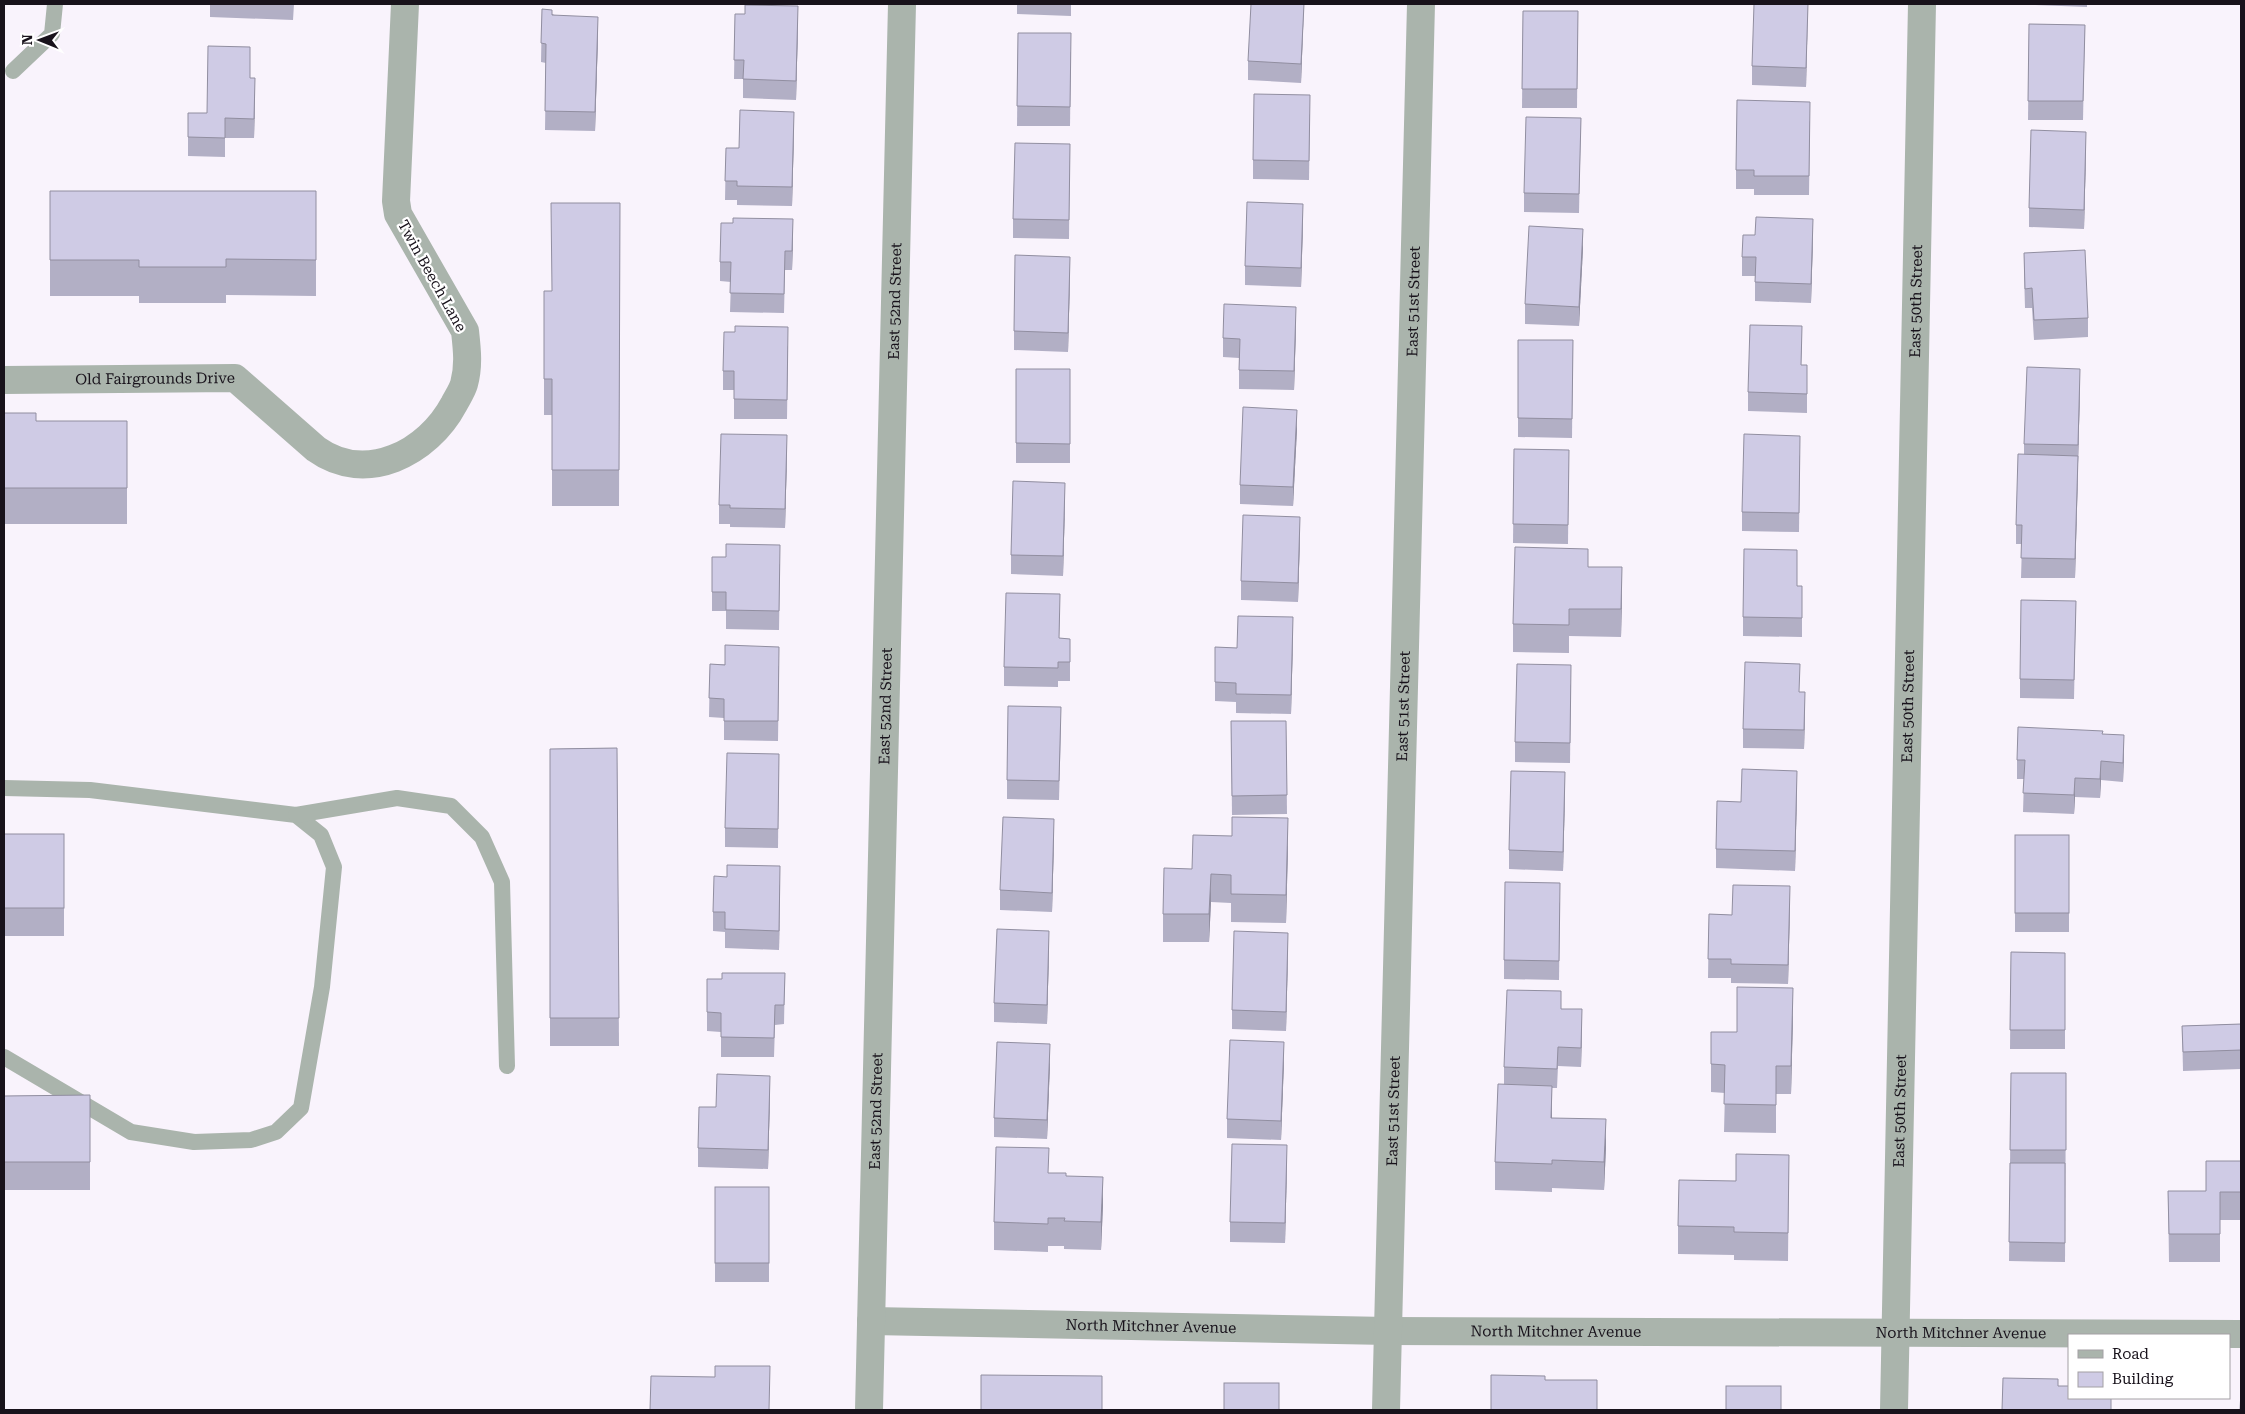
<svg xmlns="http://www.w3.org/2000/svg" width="2245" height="1414" font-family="'Roboto Serif',serif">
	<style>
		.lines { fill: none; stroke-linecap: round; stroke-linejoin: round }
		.service { stroke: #aab4ac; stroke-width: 16 }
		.minor { stroke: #aab4ac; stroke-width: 28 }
		.wall { fill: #b2afc5 }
		.shaded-wall { fill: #918ea0 }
		.building { fill: #cfcbe5; stroke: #918ea0 }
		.labels { text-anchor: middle; stroke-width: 4.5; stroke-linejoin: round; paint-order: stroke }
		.street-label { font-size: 15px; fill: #18121b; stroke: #fff }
	</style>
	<rect width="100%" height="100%" fill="#f9f3fc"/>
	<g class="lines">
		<g class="service">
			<path d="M13 71 52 34 55 4"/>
			<path d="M4 788 90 790 296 815 321 835 334 867 322 987 301 1108 276 1132 251 1140 194 1142 131 1132 4 1057"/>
			<path d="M296 815 397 798 451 806 482 837 502 882 507 1066"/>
		</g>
		<g class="minor">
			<path id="s1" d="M4 380 235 378 316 449C366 485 428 453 454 404 457 398 462 391 464 384 469 366 467 349 465 331L398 214 396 201 405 4"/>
			<path id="s2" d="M871 1321 1388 1331 2241 1334"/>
			<path id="s3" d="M869 1410 902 4"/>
			<path id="s4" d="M1386 1410 1421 4"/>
			<path id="s5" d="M1894 1410 1922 4"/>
		</g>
	</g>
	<g class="wall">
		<path d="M210 4H294L293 20 210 17Z"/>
		<path d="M1017 4H1071V16L1017 14Z"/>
		<path d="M1304 4 1301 83 1248 80V61Z"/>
		<path d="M1808 4 1806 87 1752 85V66Z"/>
		<path d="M2035 4H2087V7L2035 5Z"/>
		<path d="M542 9 598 36 595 131 545 130 546 63 541 62Z"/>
		<path d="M1523 11H1578L1577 108H1522Z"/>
		<path d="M735 14 798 25 796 100 743 98V79H734Z"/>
		<path d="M2029 24 2085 25 2083 120H2028Z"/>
		<path d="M1018 33 1071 52 1070 126H1017Z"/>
		<path d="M250 78 255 97 254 138H225V157L188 156V113H207Z"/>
		<path d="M1310 114 1309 180 1253 179V160Z"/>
		<path d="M1581 118 1579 213 1524 212V193Z"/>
		<path d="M1810 121 1809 195H1754V189H1736V170Z"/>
		<path d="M794 131 792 206 737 205V200H725L726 148H739Z"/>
		<path d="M1070 144 1069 239 1013 238V219Z"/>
		<path d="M2086 151 2084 229 2029 227V208Z"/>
		<path d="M50 191H316V296L226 295V303H139V296H50Z"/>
		<path d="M620 203 619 506H552V415H544V291H552Z"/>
		<path d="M1303 223 1301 287 1245 285V266Z"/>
		<path d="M793 238 792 270H785L784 313 730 312 731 282 720 281V262Z"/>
		<path d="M1813 238 1811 303 1755 301V276H1742V257Z"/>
		<path d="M1583 248 1579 326 1525 324V304Z"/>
		<path d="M2024 253 2088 318V337L2034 340 2032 308H2025L2024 272Z"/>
		<path d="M1070 276 1068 352 1014 350V331Z"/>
		<path d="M1296 326 1294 390 1239 389V358L1223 357V338Z"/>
		<path d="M1518 340H1573L1572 438 1518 437Z"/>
		<path d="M1802 345 1801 365H1807V413L1748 411V392Z"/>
		<path d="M788 346 787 419H734V390H723V371Z"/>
		<rect x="1016" y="369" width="54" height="94"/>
		<path d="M2080 388 2075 578H2021L2022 544H2016V525L2024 454V444Z"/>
		<path d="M4 413 36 421H127V524H4Z"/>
		<path d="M1297 429 1293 506 1240 504V485Z"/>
		<path d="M1514 449 1569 450 1568 544 1513 543Z"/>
		<path d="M787 454 785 528 730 527V524H719V505Z"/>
		<path d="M1800 455 1799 532 1742 531V512Z"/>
		<path d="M1065 502 1063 576 1011 574V555Z"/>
		<path d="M1300 536 1298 602 1241 600V581Z"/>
		<path d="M780 564 779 630 726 629V611H712V592Z"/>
		<path d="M1588 567 1622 595 1621 637 1569 636V653L1513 652V624Z"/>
		<path d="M1797 586H1802V637L1743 636V617Z"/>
		<path d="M2076 601 2074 699 2020 698V679Z"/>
		<path d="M1060 613 1059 638 1070 639V681H1058V687L1004 686V667Z"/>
		<path d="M1293 636 1291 714 1236 713V702L1215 701V647L1237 648Z"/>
		<path d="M710 664 779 666 778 741 724 740V718L709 717Z"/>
		<path d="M1571 684 1570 763 1515 762V742Z"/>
		<path d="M1799 692 1805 711 1804 749 1743 748V729Z"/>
		<path d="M1231 721H1286L1287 814 1232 815Z"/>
		<path d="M1061 726 1059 800 1007 799V780Z"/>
		<path d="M2103 734 2124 754 2123 782 2101 780 2100 798 2075 797 2074 814 2023 812 2024 779H2017V760Z"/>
		<path d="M617 748 619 1046H550V749Z"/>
		<path d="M779 754 778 848 725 847V828Z"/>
		<path d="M1797 790 1795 871 1716 868V849L1741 802Z"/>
		<path d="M1565 792 1563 871 1509 869V850Z"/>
		<rect x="4" y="834" width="60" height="102"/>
		<rect x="2015" y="835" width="54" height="97"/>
		<path d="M1054 838 1052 912 1000 910V890Z"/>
		<path d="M1288 846 1286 923 1231 922V903L1211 902 1209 942H1163V914L1192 869Z"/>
		<path d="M780 885 779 950 725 948V932L713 931V912Z"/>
		<path d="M1560 902 1559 980 1504 979V960Z"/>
		<path d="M1790 905 1788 984 1731 983V978H1708L1709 914 1732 915Z"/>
		<path d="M1049 950 1047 1024 994 1022V1003Z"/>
		<path d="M1288 952 1286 1031 1232 1029V1010Z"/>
		<path d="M2011 952 2065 953V1049H2010Z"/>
		<path d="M785 973 784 1024 775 1025 774 1057H721V1032L707 1031V979H722Z"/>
		<path d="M1561 1009 1582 1029 1581 1067 1558 1066 1557 1088H1552V1118L1606 1147 1604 1190 1552 1188V1192L1495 1190V1162L1504 1084V1067Z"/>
		<path d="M1793 1016 1791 1094H1776V1133L1724 1132 1725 1093 1711 1092V1064L1737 1032Z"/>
		<path d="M2241 1024V1069L2183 1071 2182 1026Z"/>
		<path d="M1284 1061 1281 1140 1227 1138V1119Z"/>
		<path d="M1050 1063 1047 1139 994 1137V1118Z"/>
		<path d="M2011 1073H2066L2065 1262 2009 1261Z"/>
		<path d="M90 1095V1190H4V1096Z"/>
		<path d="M770 1095 768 1169 698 1167V1148L716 1107Z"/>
		<path d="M1789 1155 1788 1261 1734 1260V1255L1678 1254V1226L1736 1181Z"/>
		<path d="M2241 1161V1264V1220H2220V1262H2169L2168 1191H2206Z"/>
		<path d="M1287 1164 1285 1243 1230 1242V1222Z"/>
		<path d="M1049 1173 1066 1176 1103 1205 1101 1250 1064 1249V1246H1048V1252L994 1250V1222Z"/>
		<rect x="715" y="1187" width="54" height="95"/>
	</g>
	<g class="shaded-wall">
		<path d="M1304 4 1301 83V64Z"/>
		<path d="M1808 4 1806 87V68Z"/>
		<path d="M798 6V25L796 100V81Z"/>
		<path d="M598 17V36L595 131V112Z"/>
		<path d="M255 78V97L254 138V119Z"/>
		<path d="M794 112V131L792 206V187Z"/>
		<path d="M2086 132V151L2084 229V210Z"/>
		<path d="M1303 204V223L1301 287V268Z"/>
		<path d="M793 219V238L792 270V251Z"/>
		<path d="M1813 219V238L1811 303V284Z"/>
		<path d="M1583 229V248L1579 326V307Z"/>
		<path d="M1070 257V276L1068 352V333Z"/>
		<path d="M1296 307V326L1294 390V371Z"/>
		<path d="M2080 369V388L2078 464V445Z"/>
		<path d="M1297 410V429L1293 506V487Z"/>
		<path d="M787 435V454L785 528V509Z"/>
		<path d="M2078 456V475L2075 578V559Z"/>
		<path d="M1065 483V502L1063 576V556Z"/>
		<path d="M1300 517V536L1298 602V583Z"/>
		<path d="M1622 567V595L1621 637V609Z"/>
		<path d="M1293 617V636L1291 714V695Z"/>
		<path d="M1805 692V711L1804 749V730Z"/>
		<path d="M2124 735V754L2123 782V763Z"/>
		<path d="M2101 761V780L2100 798V779Z"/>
		<path d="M1797 771V790L1795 871V851Z"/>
		<path d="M1565 772V792L1563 871V852Z"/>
		<path d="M2075 778V797L2074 814V795Z"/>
		<path d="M1288 818V846L1286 923V895Z"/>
		<path d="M1054 819V838L1052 912V893Z"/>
		<path d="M780 866V885L779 950V931Z"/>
		<path d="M1211 874V902L1209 942V914Z"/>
		<path d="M1790 886V905L1788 984V965Z"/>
		<path d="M1049 931V950L1047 1024V1005Z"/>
		<path d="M1288 933V952L1286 1031V1012Z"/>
		<path d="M1793 988V1016L1791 1094V1066Z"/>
		<path d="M1582 1009V1029L1581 1067V1048Z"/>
		<path d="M1284 1042V1061L1281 1140V1121Z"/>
		<path d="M1050 1044V1063L1047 1139V1120Z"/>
		<path d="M770 1076V1095L768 1169V1150Z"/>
		<path d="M1552 1086V1114L1551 1146V1118Z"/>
		<path d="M1606 1119V1147L1604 1190V1162Z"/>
		<path d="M1287 1145V1164L1285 1243V1223Z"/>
		<path d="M1103 1177V1205L1101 1250V1222Z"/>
	</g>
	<g class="building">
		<path d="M1251 4H1304L1301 64 1248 61Z"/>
		<path d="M1754 4H1808L1806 68 1752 66Z"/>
		<path d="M745 5 798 6 796 81 743 79 744 60H734L735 14H745Z"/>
		<path d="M542 9 552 10V15L598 17 595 112 545 111 546 44 541 43Z"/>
		<path d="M1523 11H1578L1577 89H1522Z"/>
		<path d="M2029 24 2085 25 2083 101H2028Z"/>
		<path d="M1018 33H1071L1070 107 1017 106Z"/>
		<path d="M208 46 250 47V78H255L254 119 225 118V138L188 137V113H207Z"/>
		<path d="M1254 94 1310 95 1309 161 1253 160Z"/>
		<path d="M1737 100 1810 102 1809 176H1754V170H1736Z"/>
		<path d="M740 110 794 112 792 187 737 186V181H725L726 148H739Z"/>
		<path d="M1526 117 1581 118 1579 194 1524 193Z"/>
		<path d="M2031 130 2086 132 2084 210 2029 208Z"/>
		<path d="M1015 143 1070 144 1069 220 1013 219Z"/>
		<path d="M50 191H316V260L226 259V267H139V260H50Z"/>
		<path d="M1247 202 1303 204 1301 268 1245 266Z"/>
		<path d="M551 203H620L619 470H552V379H544V291H552Z"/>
		<path d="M1756 217 1813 219 1811 284 1755 282 1756 257H1742L1743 235H1755Z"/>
		<path d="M733 218 793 219 792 251H785L784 294 730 293 731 262H720L721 223H733Z"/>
		<path d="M1529 226 1583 229 1579 307 1525 304Z"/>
		<path d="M2085 250 2088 318 2034 320 2032 288 2025 289 2024 253Z"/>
		<path d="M1015 255 1070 257 1068 333 1014 331Z"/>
		<path d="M1224 304 1296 307 1294 371 1239 370 1240 339 1223 338Z"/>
		<path d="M1750 325 1802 326 1801 365H1807V394L1748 392Z"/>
		<path d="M735 326 788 327 787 400 734 399V371H723L724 332H735Z"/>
		<path d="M1518 340H1573L1572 419 1518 418Z"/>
		<path d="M2027 367 2080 369 2078 445 2024 444Z"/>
		<path d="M1016 369H1070V444L1016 443Z"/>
		<path d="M1243 407 1297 410 1293 487 1240 485Z"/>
		<path d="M4 413H36V421H127V488H4Z"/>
		<path d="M721 434 787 435 785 509 730 508V505H719Z"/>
		<path d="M1744 434 1800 436 1799 513 1742 512Z"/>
		<path d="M1514 449 1569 450 1568 525 1513 524Z"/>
		<path d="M2018 454 2078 456 2075 559 2021 558 2022 525H2016Z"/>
		<path d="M1013 481 1065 483 1063 556 1011 555Z"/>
		<path d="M1243 515 1300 517 1298 583 1241 581Z"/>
		<path d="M726 544 780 545 779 611 726 610V592H712V557H726Z"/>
		<path d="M1515 547 1588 549V567H1622L1621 609H1569V625L1513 624Z"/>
		<path d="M1744 549 1797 550V586H1802V618L1743 617Z"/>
		<path d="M1006 593 1060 594 1059 638 1070 639V662H1058V668L1004 667Z"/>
		<path d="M2021 600 2076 601 2074 680 2020 679Z"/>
		<path d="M1238 616 1293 617 1291 695 1236 694V683L1215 682V647L1237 648Z"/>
		<path d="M725 645 779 647 778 721H724V699L709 698 710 664 725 665Z"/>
		<path d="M1745 662 1800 664 1799 692H1805L1804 730 1743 729Z"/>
		<path d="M1517 664 1571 665 1570 743 1515 742Z"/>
		<path d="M1008 706 1061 707 1059 781 1007 780Z"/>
		<path d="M1231 721H1286L1287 795 1232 796Z"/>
		<path d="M2018 727 2103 731 2102 734 2124 735 2123 763 2101 761 2100 779 2075 778 2074 795 2023 793 2025 760H2017Z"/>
		<path d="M617 748 619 1018H550V749Z"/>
		<path d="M727 753 779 754 778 829 725 828Z"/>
		<path d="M1742 769 1797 771 1795 851 1716 849 1717 801 1741 802Z"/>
		<path d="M1511 771 1565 772 1563 852 1509 850Z"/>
		<path d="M1003 817 1054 819 1052 893 1000 890Z"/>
		<path d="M1232 817 1288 818 1286 895 1231 894V875L1211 874 1209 914H1163L1164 868 1192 869 1193 835 1232 836Z"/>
		<rect x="4" y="834" width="60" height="74"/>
		<rect x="2015" y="835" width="54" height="78"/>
		<path d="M727 865 780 866 779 931 725 929V912H713L714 876 727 877Z"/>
		<path d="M1505 882 1560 883 1559 961 1504 960Z"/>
		<path d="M1733 885 1790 886 1788 965 1731 964V959H1708L1709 914 1732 915Z"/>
		<path d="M997 929 1049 931 1047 1005 994 1003Z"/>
		<path d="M1234 931 1288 933 1286 1012 1232 1010Z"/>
		<path d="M2011 952 2065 953V1030H2010Z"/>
		<path d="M722 973H785L784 1005H775L774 1038 721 1037V1013L707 1012V979H722Z"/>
		<path d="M1737 987 1793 988 1791 1066H1776V1105L1724 1104 1725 1065 1711 1064V1032H1737Z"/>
		<path d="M1507 990 1561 991V1009H1582L1581 1048 1558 1047 1557 1069 1504 1067Z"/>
		<path d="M2241 1024V1050L2183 1052 2182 1026Z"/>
		<path d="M1230 1040 1284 1042 1281 1121 1227 1119Z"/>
		<path d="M997 1042 1050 1044 1047 1120 994 1118Z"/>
		<path d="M2011 1073H2066V1150H2010Z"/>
		<path d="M717 1074 770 1076 768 1150 698 1148 699 1107H716Z"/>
		<path d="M1498 1084 1552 1086 1551 1118 1606 1119 1604 1162 1552 1160V1164L1495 1162Z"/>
		<path d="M90 1095V1162H4V1096Z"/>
		<path d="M1232 1144 1287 1145 1285 1223 1230 1222Z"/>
		<path d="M996 1147 1049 1148 1048 1173H1066V1176L1103 1177 1101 1222 1064 1221 1065 1218H1048V1224L994 1222Z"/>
		<path d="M1736 1154 1789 1155 1788 1233 1734 1232V1227L1678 1226 1679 1180 1736 1181Z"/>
		<path d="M2206 1161H2241V1236V1192H2220V1234H2169L2168 1191H2206Z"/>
		<path d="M2010 1163H2065V1243L2009 1242Z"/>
		<rect x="715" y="1187" width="54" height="76"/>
		<path d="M715 1366H770L769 1410H650L651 1376 715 1377Z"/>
		<path d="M981 1375 1102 1376V1410H981Z"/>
		<path d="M1491 1375 1545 1376V1380H1597V1410H1491Z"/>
		<path d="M2003 1378 2058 1379V1386H2069V1398H2111V1410H2002Z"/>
		<rect x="1224" y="1383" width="55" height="27"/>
		<rect x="1726" y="1386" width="55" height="24"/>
		<path d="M2241 1391V1410H2240Z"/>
	</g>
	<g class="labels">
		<g class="street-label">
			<text transform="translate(432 276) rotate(61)" y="5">Twin Beech Lane</text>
			<text dy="5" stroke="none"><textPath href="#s3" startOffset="1109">East 52nd Street</textPath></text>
			<text dy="5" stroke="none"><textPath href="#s4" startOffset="1109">East 51st Street</textPath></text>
			<text dy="5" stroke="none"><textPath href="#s5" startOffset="1109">East 50th Street</textPath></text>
			<text dy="5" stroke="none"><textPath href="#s1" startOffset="151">Old Fairgrounds Drive</textPath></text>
			<text dy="5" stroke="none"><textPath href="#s3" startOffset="704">East 52nd Street</textPath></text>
			<text dy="5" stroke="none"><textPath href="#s4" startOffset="704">East 51st Street</textPath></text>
			<text dy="5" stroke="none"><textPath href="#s5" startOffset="704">East 50th Street</textPath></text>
			<text dy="5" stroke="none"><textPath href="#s3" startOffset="299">East 52nd Street</textPath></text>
			<text dy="5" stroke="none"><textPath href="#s4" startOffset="299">East 51st Street</textPath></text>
			<text dy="5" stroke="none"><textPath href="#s5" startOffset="299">East 50th Street</textPath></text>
			<text dy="5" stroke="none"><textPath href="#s2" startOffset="280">North Mitchner Avenue</textPath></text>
			<text dy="5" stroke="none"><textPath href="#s2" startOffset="685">North Mitchner Avenue</textPath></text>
			<text dy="5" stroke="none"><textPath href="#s2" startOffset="1090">North Mitchner Avenue</textPath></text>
		</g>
	</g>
	<rect width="2245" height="1414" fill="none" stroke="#18121b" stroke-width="10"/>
	<rect x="2068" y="1334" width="162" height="65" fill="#ffffff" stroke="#a3a0a4"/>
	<rect x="2078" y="1350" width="25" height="8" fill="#aab4ac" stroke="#a3a0a4"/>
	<text x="2112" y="1359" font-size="15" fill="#18121b">Road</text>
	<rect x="2078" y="1372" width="25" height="15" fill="#cfcbe5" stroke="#a3a0a4"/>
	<text x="2112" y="1384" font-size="15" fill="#18121b">Building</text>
	<g transform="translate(40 40) rotate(271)" stroke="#ffffff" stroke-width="4" paint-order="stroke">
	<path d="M0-4L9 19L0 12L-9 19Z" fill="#18121b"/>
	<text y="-8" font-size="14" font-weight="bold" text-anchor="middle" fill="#18121b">N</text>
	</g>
</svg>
